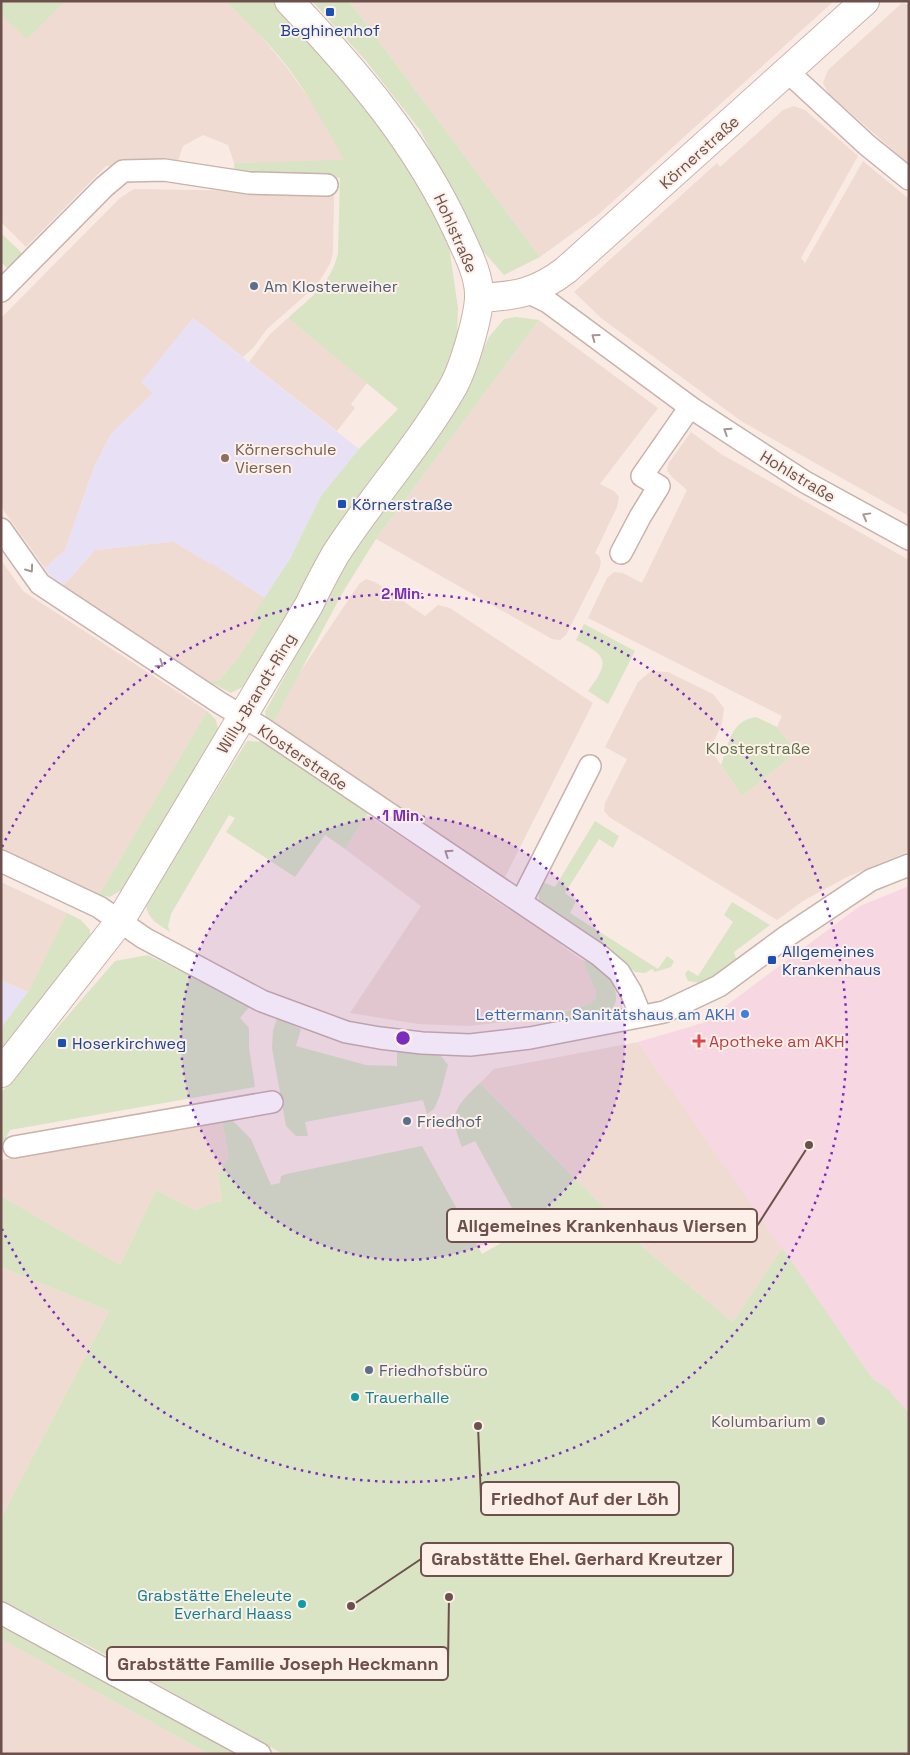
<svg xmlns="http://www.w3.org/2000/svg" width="910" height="1755" font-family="'Space Grotesk',sans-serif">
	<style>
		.residential { fill: #efdbd2 }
		.education { fill: #e8e0f5 }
		.medical { fill: #f6d7e2 }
		.green { fill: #d8e4c3 }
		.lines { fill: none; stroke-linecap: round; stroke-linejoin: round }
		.minor-casing { stroke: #c8b2ab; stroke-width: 24 }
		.secondary-casing { stroke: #cdb2ac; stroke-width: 30 }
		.minor { stroke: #fff; stroke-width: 21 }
		.secondary { stroke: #fff; stroke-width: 28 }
		.oneway { stroke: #a79694 }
		.ring { fill: none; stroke: #7b2cbf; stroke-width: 2.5; stroke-dasharray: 2.5 5 }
		.transit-dot { fill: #1a4fb4; stroke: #fcf0e8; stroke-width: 2 }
		.service-dot { fill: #5c6f8a; stroke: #fcf0e8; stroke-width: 2 }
		.education-dot { fill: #8d6e63; stroke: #fcf0e8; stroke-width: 2 }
		.shop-dot { fill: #3f7fe0; stroke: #fcf0e8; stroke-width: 2 }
		.health-dot { fill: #e0444e; stroke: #fcf0e8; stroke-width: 2 }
		.culture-dot { fill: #0f9aa8; stroke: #fcf0e8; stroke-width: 2 }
		.worship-dot { fill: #6b7280; stroke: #fcf0e8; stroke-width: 2 }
		.labels { text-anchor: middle; stroke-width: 4; stroke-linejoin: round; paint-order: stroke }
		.transit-label { font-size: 16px; fill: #164399; stroke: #fcf0e8; text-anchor: start }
		.street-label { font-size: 16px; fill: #6d504c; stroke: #fcf0e8 }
		.service-label { font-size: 16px; fill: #4e5e75; stroke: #fcf0e8; text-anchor: start }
		.education-label { font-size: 16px; fill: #785e54; stroke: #fcf0e8; text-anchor: start }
		.park-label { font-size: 16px; fill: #5e7246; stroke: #fcf0e8 }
		.shop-label { font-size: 16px; fill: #366cbe; stroke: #fcf0e8; text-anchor: end }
		.health-label { font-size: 16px; fill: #be3a42; stroke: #fcf0e8; text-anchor: start }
		.culture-label { font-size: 16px; fill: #0d838f; stroke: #fcf0e8; text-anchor: start }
		.worship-label { font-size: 16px; fill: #5b616d; stroke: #fcf0e8; text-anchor: end }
		.centre { fill: #7b2cbf; stroke: #fcf0e8; stroke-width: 2.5 }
		.ring-label { font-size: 15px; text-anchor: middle; font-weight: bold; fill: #7b2cbf; stroke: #fcf0e8; stroke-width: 4; stroke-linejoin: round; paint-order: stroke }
		.leader { fill: none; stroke: #6d504c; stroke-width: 2 }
		.callout-dot { fill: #6d504c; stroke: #fcf0e8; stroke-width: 2 }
		.callout { fill: #fcf0e8; stroke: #6d504c; stroke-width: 2 }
		.callout-label { font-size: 18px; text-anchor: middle; font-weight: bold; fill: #6d504c }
	</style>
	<rect width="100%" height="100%" fill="#f9ebe3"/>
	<g class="residential">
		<path d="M1 1H226L256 30 288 69 317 110 345 161 234 163 228 145 203 135 183 146 177 164 106 166 26 247 1 222Z"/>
		<path d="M349 1H834L599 214 540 257Z"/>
		<path d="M902 3 909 5V164L829 94 823 83 828 70Z"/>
		<path d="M794 106 805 110 858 156 801 258 805 263 863 161 909 199V516L741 421 601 318 574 292 717 163 720 167 783 110Z"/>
		<path d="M134 189 322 192 330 190 334 196 333 253 330 264 317 285 267 329 253 348 243 357 193 318 142 382 153 393 111 434 94 467 65 550 45 568 1 507V318L120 198Z"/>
		<path d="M288 318 367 383 351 404 355 408 337 431 249 362 270 334Z"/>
		<path d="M539 320 658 408 600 484 614 491 619 497 617 507 595 553 599 556 601 562 599 570 566 635 560 640 552 639 376 539Z"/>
		<path d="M691 432 721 454 909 560V851L847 877 803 901 777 920 609 817 604 811 605 803 627 759 605 747 638 682 651 671 668 672 713 694 724 708 722 724 710 749 742 796 797 752 777 727 782 716 588 618 607 578 614 572 623 573 642 583 687 490 672 477 667 471 668 464Z"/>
		<path d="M172 540 210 563 211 562 265 598 252 617 261 623 238 658 219 680 210 682 74 595 63 586 95 550 170 542Z"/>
		<path d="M1 560 23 591 207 711 99 895 1 848Z"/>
		<path d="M366 579 375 582 425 616 438 605 450 608 593 703 503 881 271 726 294 681 359 584Z"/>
		<path d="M367 815 471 882 470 884 561 944V945L582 960 596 991 595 999 589 1004 537 1018 469 1026 419 1024 350 1013 421 906 345 849Z"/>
		<path d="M1 882 67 913 28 992 1 980Z"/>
		<path d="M638 1042 782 1248 733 1322 645 1249 480 1083 494 1069Z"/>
		<path d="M222 1121 229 1157 218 1173 222 1201 211 1203 195 1210 156 1190 120 1265 1 1196V1160Z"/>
		<path d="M1 1267 109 1311 1 1518Z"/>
		<path d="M1 1639 209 1754H1Z"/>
	</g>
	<g class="education">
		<path d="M193 318 359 449 321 496 290 559 265 598 211 563 210 564 172 541 170 542 95 550 63 586 50 576 45 568 65 550 94 467 111 434 153 393 141 382Z"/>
		<path d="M1 980 28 992 1 1028Z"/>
	</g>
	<path class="medical" d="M909 886V1413L887 1388 872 1378 638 1042 703 1023 860 906Z"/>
	<g class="green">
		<path d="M1 1H63L64 2 27 39 1 14Z"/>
		<path d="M226 1H273L339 68 414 168 449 246 458 308 457 336 443 381 250 683 231 693 210 682 219 680 238 658 261 623 252 617 290 559 321 496 359 449 398 409 288 318C310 298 331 284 338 253L340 178 235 176 234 163 344 160C327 129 310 97 289 69 270 44 248 23 226 1Z"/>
		<path d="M312 1H349L540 257 504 275 482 250 420 130 366 61Z"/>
		<path d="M1 233 23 254 9 270 1 262Z"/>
		<path d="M516 317 539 320 376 539 343 592 271 726 266 719 265 712 349 560 453 412 489 337 504 319Z"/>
		<path d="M584 624 635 651 608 704 588 691C610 662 608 656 576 640Z"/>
		<path d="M207 711 216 720 219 733 123 889 110 897 99 895Z"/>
		<path d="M756 717 777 727 797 752 742 796 721 765C729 744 730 721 756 717Z"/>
		<path d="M247 741 262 742 368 813 345 849 325 835 295 877 226 832 235 818 229 815 171 914 168 926 170 932C158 924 147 919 146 904Z"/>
		<path d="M595 821 619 836 613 848 599 839 565 893 576 901 570 913 658 969 667 956 674 961 671 967 655 972 652 969 645 973 635 972 617 957 539 905V891L543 882 555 887Z"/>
		<path d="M732 902 770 925 734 952 737 962 701 983 688 981 685 974 688 970 698 976 733 922 724 915Z"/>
		<path d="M67 913 81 920 90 930V941L1 1056V1028L28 992Z"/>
		<path d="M148 955 250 1006 240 1018 249 1028V1047L255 1087 10 1130 1 1148V1093L115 961Z"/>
		<path d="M582 960C603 964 630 995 608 1013L560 1024 555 1020 553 1015 589 1004 595 999 596 991Z"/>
		<path d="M277 1018 301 1029 296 1046 366 1065 397 1066V1052L439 1053 448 1065 440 1095 434 1109 427 1114 423 1100 305 1122 308 1136H296L286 1126 272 1048 273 1031Z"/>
		<path d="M480 1083 645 1249 733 1322 782 1248 872 1378 887 1388 909 1413V1754H283L91 1647 1 1600V1518L109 1311 1 1267V1196L120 1265 156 1190 195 1210 211 1203 222 1201 218 1173 229 1157 222 1121 232 1120 251 1139 271 1185 280 1183 281 1176 286 1174 422 1146 482 1254 524 1230 475 1141 462 1147C448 1113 455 1107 480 1083Z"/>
		<path d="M1 1623 237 1754H209L1 1639Z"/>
	</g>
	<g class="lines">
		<g class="minor-casing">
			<g id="minor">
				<path d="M788 72 867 145 909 179"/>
				<path d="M1 291 104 187 123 171 164 170 249 183 327 185"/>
				<path d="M527 292 548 302 690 407 805 482 909 539"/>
				<path d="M1 529 40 584 220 703 262 728 599 955 619 972 631 992 641 1016"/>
				<path d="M621 553 640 517 659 486 642 476 690 407"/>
				<path d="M1 861 99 907 144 938 262 1001 346 1032 380 1038 422 1043 470 1045 530 1038 664 1012 719 986 787 936 871 880 909 865"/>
				<path d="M521 902 590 766"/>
				<path d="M14 1147 272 1102"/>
				<path d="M1 1613 260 1754"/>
			</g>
		</g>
		<g class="secondary-casing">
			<g id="secondary">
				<path d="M479 298C516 296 536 293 566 270L865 1"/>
				<path d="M1 1073 120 921 309 605C317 588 326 571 335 555 372 497 420 445 454 385 464 366 478 319 479 298 480 276 468 254 459 234 418 144 357 72 289 1"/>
			</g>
		</g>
		<use href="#minor" class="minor"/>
		<use href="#secondary" class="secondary"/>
	</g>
	<defs><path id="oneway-chevron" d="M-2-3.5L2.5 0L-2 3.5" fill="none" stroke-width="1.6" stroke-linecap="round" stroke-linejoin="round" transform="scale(1.25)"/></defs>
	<g class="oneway">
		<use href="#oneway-chevron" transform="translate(595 337) rotate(-144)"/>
		<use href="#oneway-chevron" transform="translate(727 431) rotate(-147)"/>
		<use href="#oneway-chevron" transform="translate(866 516) rotate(-151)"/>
		<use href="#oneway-chevron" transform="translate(30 569) rotate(54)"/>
		<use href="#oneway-chevron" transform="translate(160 664) rotate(34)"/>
		<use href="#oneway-chevron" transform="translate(448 853) rotate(-146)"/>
	</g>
	<circle cx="403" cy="1038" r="222" fill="#7b2cbf" fill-opacity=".12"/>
	<g class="ring">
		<circle cx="403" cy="1038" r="222"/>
		<path d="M2 847A444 444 0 1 1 2 1229"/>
	</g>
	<g class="transit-dot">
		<rect x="325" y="7" width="10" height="10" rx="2.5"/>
		<rect x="337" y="499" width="10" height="10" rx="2.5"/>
		<rect x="767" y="955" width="10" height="10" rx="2.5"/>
		<rect x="57" y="1038" width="10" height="10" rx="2.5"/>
	</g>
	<g class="service-dot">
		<circle cx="254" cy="286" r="5"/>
		<circle cx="407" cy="1121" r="5"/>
		<circle cx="369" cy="1370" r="5"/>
	</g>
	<circle class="education-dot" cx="225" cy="458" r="5"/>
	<circle class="shop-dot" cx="745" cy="1014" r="5"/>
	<path class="health-dot" d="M696.5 1033.5h5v5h5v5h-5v5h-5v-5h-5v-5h5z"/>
	<g class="culture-dot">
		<circle cx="355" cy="1397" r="5"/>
		<circle cx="302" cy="1604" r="5"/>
	</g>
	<circle class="worship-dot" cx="821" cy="1421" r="5"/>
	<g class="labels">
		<g class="transit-label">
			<text x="330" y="36" text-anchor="middle">Beghinenhof</text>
			<text x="352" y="510">Körnerstraße</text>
			<text x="782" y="957">Allgemeines<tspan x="782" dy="18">Krankenhaus</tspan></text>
			<text x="72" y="1049">Hoserkirchweg</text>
		</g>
		<g class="street-label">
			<text transform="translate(699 152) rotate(-42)" y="6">Körnerstraße</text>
			<text transform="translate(456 233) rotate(66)" y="6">Hohlstraße</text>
			<text transform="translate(798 476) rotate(31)" y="6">Hohlstraße</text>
			<text transform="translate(256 693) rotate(-59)" y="6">Willy-Brandt-Ring</text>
			<text transform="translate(303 757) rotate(34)" y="6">Klosterstraße</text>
		</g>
		<g class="service-label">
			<text x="264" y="292">Am Klosterweiher</text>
			<text x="417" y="1127">Friedhof</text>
			<text x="379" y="1376">Friedhofsbüro</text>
		</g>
		<g class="education-label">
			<text x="235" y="455">Körnerschule<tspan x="235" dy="18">Viersen</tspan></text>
		</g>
		<g class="park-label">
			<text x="758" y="754">Klosterstraße</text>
		</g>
		<g class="shop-label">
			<text x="735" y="1020">Lettermann, Sanitätshaus am AKH</text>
		</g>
		<g class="health-label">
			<text x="709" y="1047">Apotheke am AKH</text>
		</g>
		<g class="culture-label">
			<text x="365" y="1403">Trauerhalle</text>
			<text x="292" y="1601" text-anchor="end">Grabstätte Eheleute<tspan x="292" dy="18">Everhard Haass</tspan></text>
		</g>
		<g class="worship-label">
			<text x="811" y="1427">Kolumbarium</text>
		</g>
	</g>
	<circle cx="403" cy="1038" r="8" class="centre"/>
	<g class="ring-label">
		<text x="403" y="599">2 Min.</text>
		<text x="403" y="821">1 Min.</text>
	</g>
	<path class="leader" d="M809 1145L757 1226M478 1426L481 1498M351 1606L421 1559M449 1597L448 1664"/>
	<g class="callout-dot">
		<circle cx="809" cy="1145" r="5"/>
		<circle cx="478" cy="1426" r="5"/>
		<circle cx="351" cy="1606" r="5"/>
		<circle cx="449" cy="1597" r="5"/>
	</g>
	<g class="callout">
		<rect x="447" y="1209" width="310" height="33" rx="5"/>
		<rect x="481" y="1482" width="198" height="33" rx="5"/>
		<rect x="421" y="1543" width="312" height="33" rx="5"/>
		<rect x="107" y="1647" width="341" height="33" rx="5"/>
	</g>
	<g class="callout-label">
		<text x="602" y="1232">Allgemeines Krankenhaus Viersen</text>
		<text x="580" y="1505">Friedhof Auf der Löh</text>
		<text x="577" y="1565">Grabstätte Ehel. Gerhard Kreutzer</text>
		<text x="278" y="1670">Grabstätte Familie Joseph Heckmann</text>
	</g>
	<rect width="910" height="1755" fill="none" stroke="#6d504c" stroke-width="5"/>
</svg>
